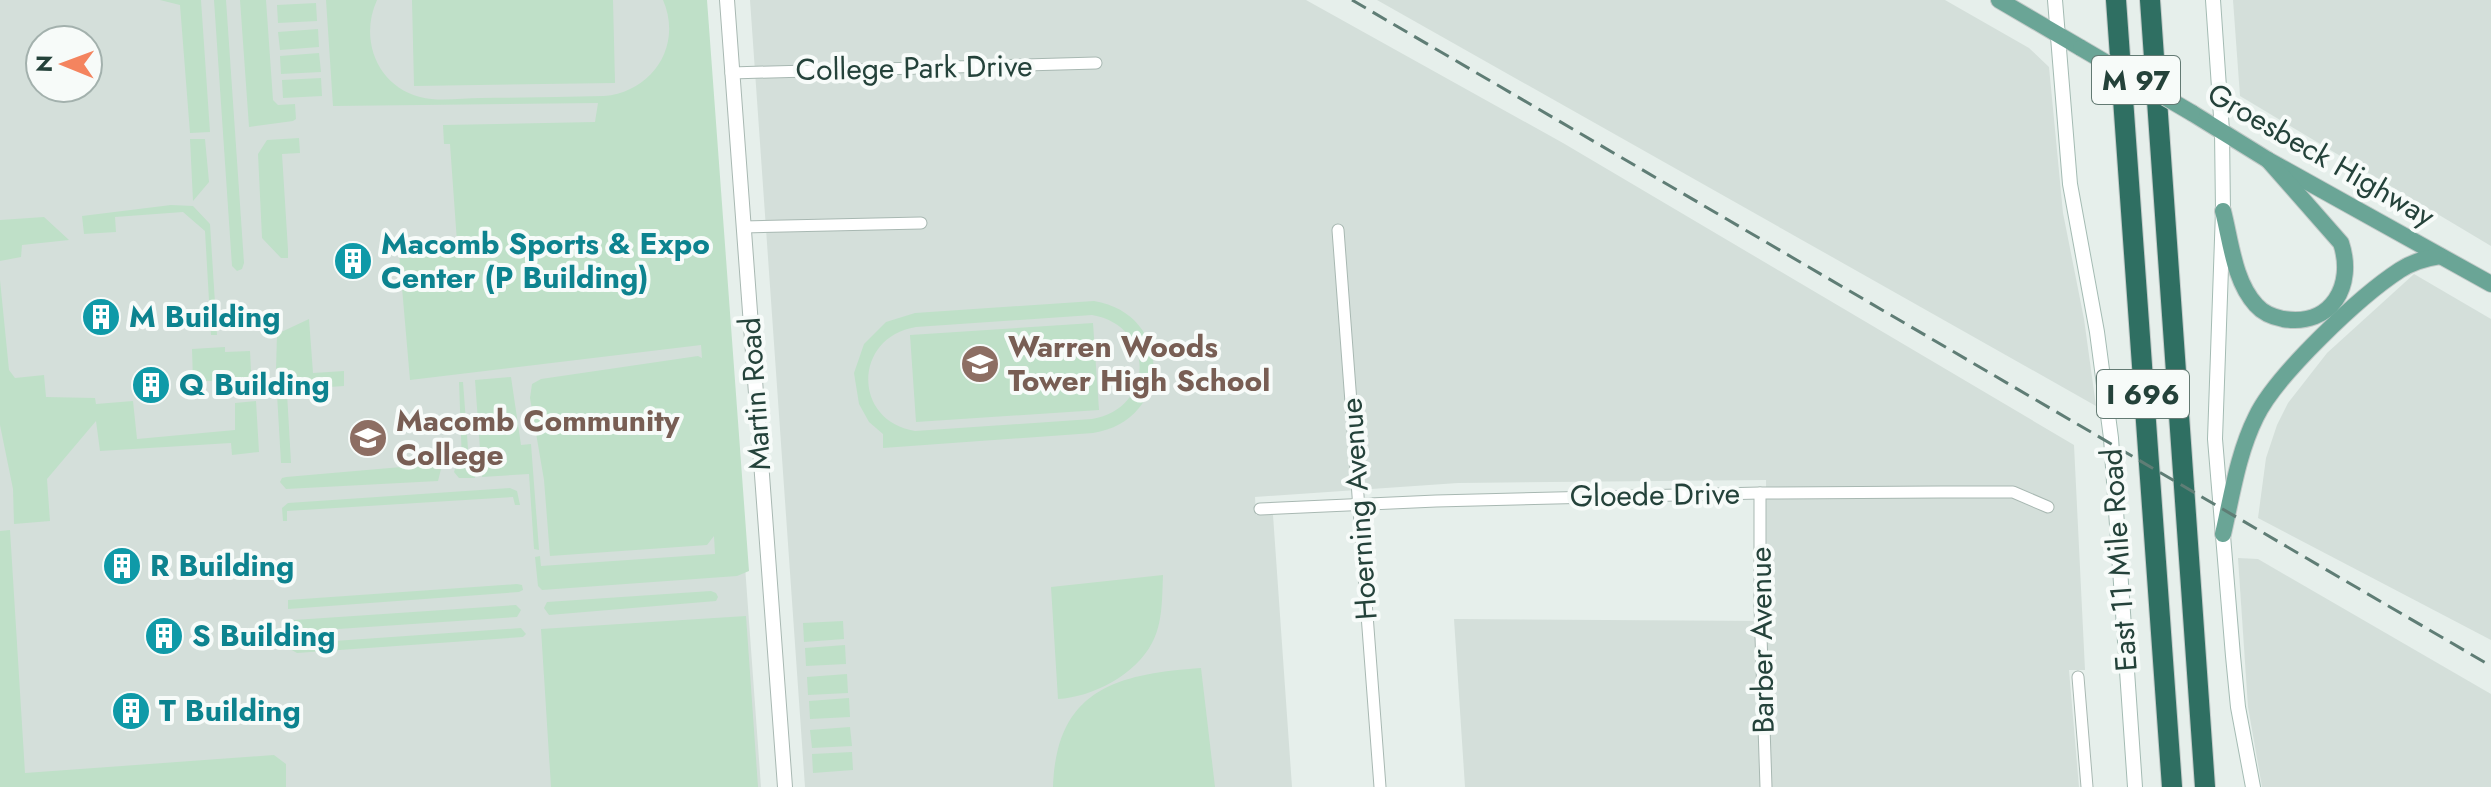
<svg xmlns="http://www.w3.org/2000/svg" width="2491" height="787" font-family="Jost,sans-serif">
	<style>
		.built { fill: #d4dfda; fill-rule: evenodd }
		.green { fill: #bfe0c8; fill-rule: evenodd }
		.lines { fill: none; stroke-linecap: round; stroke-linejoin: round }
		.minor-casing { stroke: #a8b8b2; stroke-width: 13 }
		.tertiary-casing { stroke: #a8b8b2; stroke-width: 16 }
		.secondary-casing { stroke: #a4bbb3; stroke-width: 16 }
		.primary-casing { stroke: #c2cac8; stroke-width: 18 }
		.motorway-casing { stroke: #c2cac8; stroke-width: 22 }
		.minor { stroke: #fff; stroke-width: 11 }
		.tertiary { stroke: #fff; stroke-width: 14 }
		.secondary { stroke: #fff; stroke-width: 14 }
		.primary { stroke: #6aa596; stroke-width: 16 }
		.motorway { stroke: #2f6f62; stroke-width: 20 }
		.rail { stroke: #5f7d75; stroke-width: 3; stroke-dasharray: 16 8; stroke-linecap: butt }
		.primary-bridge-casing { stroke: #c2cac8; stroke-width: 18; stroke-linecap: butt }
		.primary-bridge { stroke: #6aa596; stroke-width: 16 }
		.labels { text-anchor: middle; stroke-width: 8; stroke-linejoin: round; paint-order: stroke }
		.shield { fill: #f7fbf9; stroke: #637a73; stroke-width: 2 }
		.shield-label { font-size: 28px; font-weight: bold; fill: #24423a }
		.street-label { font-size: 30px; fill: #24423a; stroke: #f7fbf9 }
		.culture-label { font-size: 30px; font-weight: bold; fill: #0d838f; stroke: #f7fbf9; text-anchor: start }
		.education-label { font-size: 30px; font-weight: bold; fill: #785e54; stroke: #f7fbf9; text-anchor: start }
	</style>
	<rect width="100%" height="100%" fill="#e6efeb"/>
	<g class="built">
		<path d="M0 0H704L761 787H0ZM40 40H88V88H40Z"/>
		<path d="M750 0H1306L1563 143 2074 445 2085 670H2069L2079 787H1465L1454 619 1767 621 1766 480 1458 483 1255 497 1256 515H1273L1292 787H805Z"/>
		<path d="M1377 0H1945L2029 48 2049 67 2063 213 2084 319 2096 406Z"/>
		<path d="M2233 0H2491V246L2240 96Z"/>
		<path d="M2414 274 2491 319V640L2258 518 2266 458 2277 425 2288 403 2327 353Z"/>
		<path d="M2238 558 2258 559 2491 694V787H2262L2248 707Z"/>
	</g>
	<g class="green">
		<path d="M160 0H201L210 132 190 133 180 5Z"/>
		<path d="M214 0H226L244 263 242 269 237 271 232 266Z"/>
		<path d="M240 0H266L273 100 278 105 295 104 296 119 293 121 249 127Z"/>
		<path d="M326 0H377C359 39 377 86 420 97 439 102 462 98 481 98 522 98 563 97 604 96 652 92 683 46 663 0H707L749 571 737 576 542 590 538 586 535 557 540 556 541 566 715 554 714 536 707 545 550 556 544 480 530 398 532 384 541 379 698 356 702 358 701 345 410 380 399 253 457 242 450 144H444L443 125 595 122 598 103 333 106Z"/>
		<path d="M412 0H613L615 83 414 86Z"/>
		<path d="M316 3 317 21 278 23 277 5Z"/>
		<path d="M318 29 319 47 280 50 278 32Z"/>
		<path d="M319 53 321 72 281 74 280 56Z"/>
		<path d="M321 78 322 96 283 98 282 80Z"/>
		<path d="M299 138 300 153 282 154 288 250V258H281L262 238 258 154 267 140Z"/>
		<path d="M190 139H205L209 182 193 201Z"/>
		<path d="M171 205 193 206 210 224 217 335H211L205 231 183 212 115 217 116 232 84 234 82 216Z"/>
		<path d="M44 217 69 240 22 245 21 257 0 261V220Z"/>
		<path d="M0 280 9 370 15 378 44 375 46 397 95 398 96 404 133 401 137 439 235 430V403L256 401 259 452 232 455 231 443 100 451 96 421 47 479 50 521 14 524 13 489 0 425Z"/>
		<path d="M1094 301C1174 314 1173 421 1093 433L883 448V434L869 422 859 404 854 373 864 344 886 322 915 313ZM1092 315C1156 326 1155 409 1092 419L915 431C852 421 853 337 916 327Z"/>
		<path d="M309 319 313 373 344 371V386L299 389 276 370 277 334Z"/>
		<path d="M1093 323 1099 410 916 422 910 335Z"/>
		<path d="M225 347V352L250 351 252 389 216 391 215 381H193L192 349Z"/>
		<path d="M511 377 521 445 531 444 539 550 534 549 529 474 482 477 475 380Z"/>
		<path d="M459 382H463L469 462 476 463 475 478H459L454 472 456 466 462 463Z"/>
		<path d="M287 393 291 463H281L277 394Z"/>
		<path d="M436 464 441 469 438 481 286 489 280 482 282 478 286 477Z"/>
		<path d="M510 488 517 491 520 505H515L513 497 287 511V521H283L282 508 288 503Z"/>
		<path d="M10 530 25 773 274 755 286 764V787H0V531Z"/>
		<path d="M1163 575C1162 597 1163 623 1152 643 1135 675 1093 697 1058 699L1051 587Z"/>
		<path d="M517 584 522 585 523 590 519 592 288 609V600Z"/>
		<path d="M711 591 716 593 718 597 716 601 549 615 544 608 547 602Z"/>
		<path d="M516 605 521 610 517 617 293 632 289 629 294 620Z"/>
		<path d="M746 616 758 787H551L541 629Z"/>
		<path d="M843 621 844 639 804 642 803 623Z"/>
		<path d="M521 628 526 634 523 637 297 653 290 649 291 644Z"/>
		<path d="M845 645 846 664 806 666 805 648Z"/>
		<path d="M1201 668 1215 787H1053C1056 689 1117 674 1201 668Z"/>
		<path d="M847 674 848 693 808 695 807 677Z"/>
		<path d="M849 698 850 717 810 719 809 701Z"/>
		<path d="M850 727 852 746 812 748 810 730Z"/>
		<path d="M852 752 853 770 813 773 812 754Z"/>
	</g>
	<g class="lines">
		<g class="minor-casing">
			<g id="minor">
				<path d="M731 73 1096 63"/>
				<path d="M743 227 921 223"/>
				<path d="M1338 230 1380 787"/>
				<path d="M1760 493V606L1766 787"/>
				<path d="M1260 509 1436 501 1760 493 1941 492H2013L2048 507"/>
				<path d="M2078 677 2087 787"/>
			</g>
		</g>
		<g class="tertiary-casing">
			<path id="tertiary" d="M727 0 785 787"/>
		</g>
		<g class="secondary-casing">
			<g id="secondary">
				<path d="M2055 0 2070 184 2097 332 2111 438 2135 787"/>
				<path d="M2213 0 2222 131 2223 211 2215 439 2233 656 2238 707 2253 787"/>
			</g>
		</g>
		<g class="primary-casing">
			<g id="primary">
				<path d="M1999 0 2081 48"/>
				<path d="M2192 113 2268 160 2491 284"/>
				<path d="M2223 211C2231 242 2234 281 2256 305 2263 313 2273 317 2283 319 2332 327 2355 285 2341 243L2268 160"/>
				<path d="M2223 534C2232 495 2238 453 2256 417 2276 375 2360 296 2400 270 2412 262 2427 258 2440 256"/>
			</g>
		</g>
		<g class="motorway-casing">
			<g id="motorway">
				<path d="M2116 0 2172 787"/>
				<path d="M2150 0 2205 787"/>
			</g>
		</g>
		<use href="#minor" class="minor"/>
		<use href="#tertiary" class="tertiary"/>
		<use href="#secondary" class="secondary"/>
		<use href="#primary" class="primary"/>
		<use href="#motorway" class="motorway"/>
		<path class="rail" d="M1352 0 2491 666"/>
		<g class="primary-bridge-casing">
			<path id="primary-bridge" d="M2081 48 2192 113"/>
		</g>
		<use href="#primary-bridge" class="primary-bridge"/>
	</g>
	<defs>
		<g id="building-disc" transform="scale(2)"><circle r="9.5" fill="#0f9aa8" stroke="#f7fbf9"/><path d="M-4-6H4V6H1V3H-1V6H-4ZM-2.5-4.3h1.7v1.8h-1.7ZM.8-4.3h1.7v1.8H.8ZM-2.5-1h1.7V.8h-1.7ZM.8-1h1.7V.8H.8Z" fill="#fff"/></g>
		<g id="school-disc" transform="scale(2)"><circle r="9.5" fill="#8d6e63" stroke="#f7fbf9"/><path d="M0-5L7-2L0 1L-7-2ZM-4 1L0 2.5L4 1V4Q0 6-4 4Z" fill="#fff"/></g>
		<g id="university-disc" transform="scale(2)"><circle r="9.5" fill="#8d6e63" stroke="#f7fbf9"/><path d="M0-5L7-2L0 1L-7-2ZM-4 1L0 2.5L4 1V4Q0 6-4 4Z" fill="#fff"/></g>
	</defs>
	<g fill-rule="evenodd">
		<use href="#building-disc" x="353" y="261"/>
		<use href="#building-disc" x="101" y="317"/>
		<use href="#school-disc" x="980" y="364"/>
		<use href="#building-disc" x="151" y="385"/>
		<use href="#university-disc" x="368" y="438"/>
		<use href="#building-disc" x="122" y="566"/>
		<use href="#building-disc" x="164" y="636"/>
		<use href="#building-disc" x="131" y="711"/>
	</g>
	<g class="labels">
		<g class="shield">
			<rect x="2092" y="56" width="88" height="48" rx="6"/>
			<rect x="2097" y="370" width="92" height="48" rx="6"/>
		</g>
		<g class="shield-label">
			<text x="2136" y="90">M 97</text>
			<text x="2143" y="404">I 696</text>
		</g>
		<g class="street-label">
			<text transform="translate(914 68) rotate(-1)" y="10">College Park Drive</text>
			<text transform="translate(2321 155) rotate(30)" y="10">Groesbeck Highway</text>
			<text transform="translate(755 394) rotate(-94)" y="10">Martin Road</text>
			<text transform="translate(1655 495) rotate(-1)" y="10">Gloede Drive</text>
			<text transform="translate(1359 509) rotate(-94)" y="10">Hoerning Avenue</text>
			<text transform="translate(2119 560) rotate(-94)" y="10">East 11 Mile Road</text>
			<text transform="translate(1762 640) rotate(-91)" y="10">Barber Avenue</text>
		</g>
		<g class="culture-label">
			<text x="381" y="254">Macomb Sports &amp; Expo<tspan x="381" dy="34">Center (P Building)</tspan></text>
			<text x="129" y="327">M Building</text>
			<text x="179" y="395">Q Building</text>
			<text x="150" y="576">R Building</text>
			<text x="192" y="646">S Building</text>
			<text x="159" y="721">T Building</text>
		</g>
		<g class="education-label">
			<text x="1008" y="357">Warren Woods<tspan x="1008" dy="34">Tower High School</tspan></text>
			<text x="396" y="431">Macomb Community<tspan x="396" dy="34">College</tspan></text>
		</g>
	</g>
	<g transform="translate(64 64) rotate(271)"><circle r="38" fill="#f7fbf9" stroke="#a3b1ad" stroke-width="2"/>
	<path d="M0-6L14 30L0 20L-14 30Z" fill="#f4845f"/>
	<text y="-12" font-size="22" font-weight="bold" text-anchor="middle" fill="#24423a">N</text>
	</g>
</svg>
